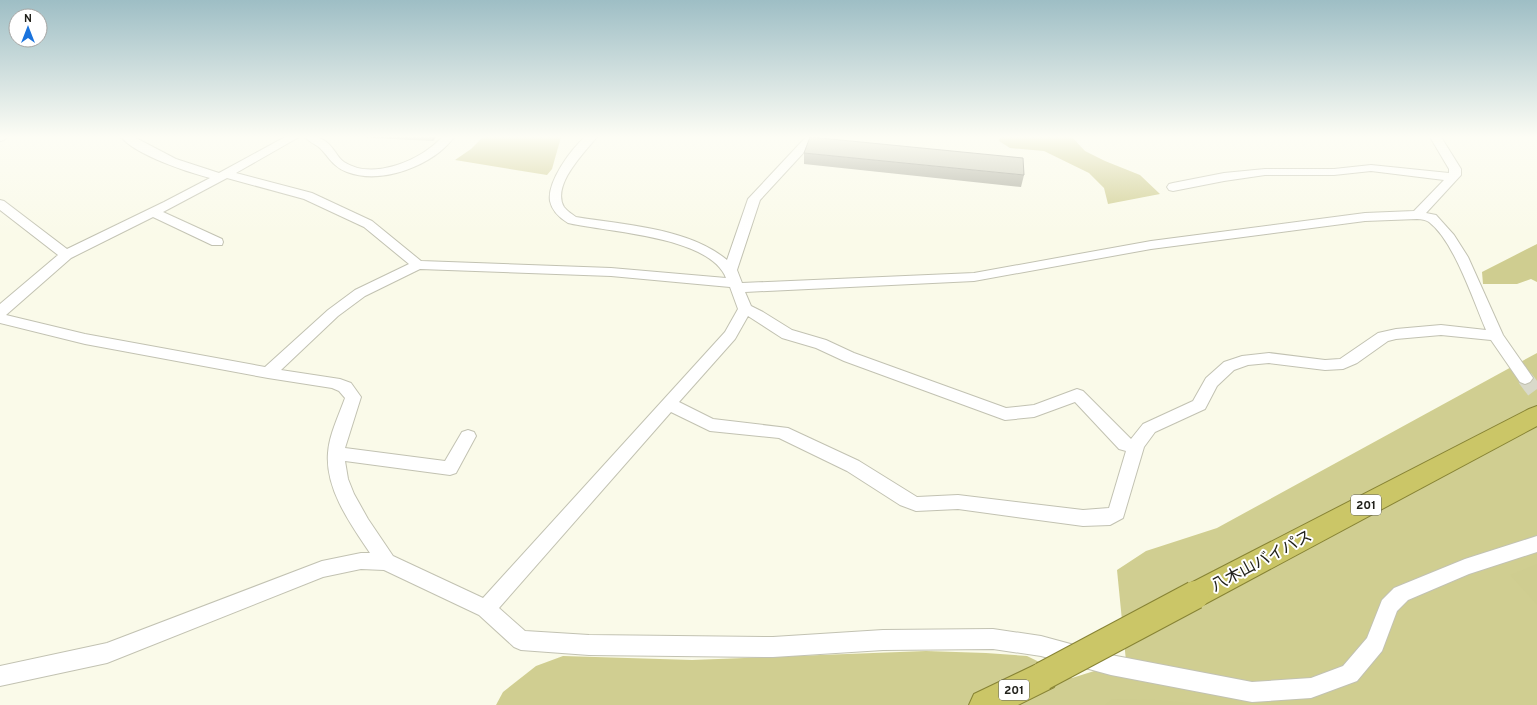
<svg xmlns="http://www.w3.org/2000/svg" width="1537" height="705" font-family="Overpass,'Noto Sans JP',sans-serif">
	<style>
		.forest { fill: #d0ce91 }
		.water { fill: #cfcd90 }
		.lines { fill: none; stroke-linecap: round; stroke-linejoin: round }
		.minor-tunnel { stroke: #d9d9ca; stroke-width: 16; stroke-dasharray: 16 8; stroke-linecap: butt }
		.minor-casing { stroke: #c2c2b2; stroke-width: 2 }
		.trunk-casing { stroke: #878334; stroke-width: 2 }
		.minor { fill: #fff; fill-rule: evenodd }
		.trunk { fill: #cbc667; fill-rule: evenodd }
		.trunk-bridge-casing { stroke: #878334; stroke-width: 30; stroke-linecap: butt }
		.trunk-bridge { stroke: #cbc667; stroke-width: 28 }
		.wall { fill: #a7a799 }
		.shaded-wall { fill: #88887d }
		.building { fill: #c2c2b2; stroke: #88887d }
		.labels { text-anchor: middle; stroke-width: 4; stroke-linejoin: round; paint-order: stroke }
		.shield { fill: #fff; stroke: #64645f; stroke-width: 1 }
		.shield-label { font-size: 12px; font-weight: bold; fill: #21211b }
		.near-street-label { font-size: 16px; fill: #21211b; stroke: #fff }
	</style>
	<rect width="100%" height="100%" fill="#fafae9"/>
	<path class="forest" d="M1537 353V705H496L503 692 536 666 563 656 692 660 926 651 986 653 1027 656 1072 678 1126 661 1117 570 1146 551 1217 528Z"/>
	<g class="water">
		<path d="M483 137H561L552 169 547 175 455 160 471 149Z"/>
		<path d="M1000 137H1072L1085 151 1105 161 1140 175 1160 194 1108 204 1104 188 1089 173 1044 151 1010 148 999 141Z"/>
		<path d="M1537 244V282L1531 279 1517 284H1483L1482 272Z"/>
		<path d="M1537 564V605L1510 575Z"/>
		<path d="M1113 699 1159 700 1211 705H1105Z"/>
	</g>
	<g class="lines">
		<path class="minor-tunnel" d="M1525 378 1537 394"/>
		<g class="minor-casing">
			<g id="minor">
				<path d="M0 137H6L4 140 0 141Z"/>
				<path d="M121 137H134L176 159 219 173 285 137H299L236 173 312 193 372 221 421 261 611 268 726 278C710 236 606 232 568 223 560 218 552 211 550 201 547 182 571 149 585 137H597C585 152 551 185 564 207 567 211 572 214 576 217 624 225 689 228 727 260L748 199 806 137H818L760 200 737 270 742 283 974 273 1151 241 1365 213 1414 211 1444 180 1371 171 1334 175H1265L1224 181 1173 191 1169 190 1167 187 1169 184 1173 183 1224 173 1265 169H1334L1371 165 1449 173V169L1430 137H1441L1461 169V175L1426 213 1436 215 1454 235 1468 257 1503 335 1533 378 1530 382 1525 384 1520 382 1491 340 1441 335 1396 339 1388 341 1357 363 1343 369 1325 370 1269 363 1248 365 1234 370 1217 386 1205 409 1155 432 1144 447 1123 518 1110 525 1083 526 958 509 916 511 900 505 847 471 779 438 710 431 671 412 499 608 525 631 589 635 773 637 883 630 993 629 1041 636 1111 655 1252 682 1311 678 1343 666 1367 638 1382 600 1394 588 1465 559 1537 536V552L1469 574 1408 600 1397 611 1382 651 1357 681 1311 698 1252 702 1111 675 1041 656 993 649 883 650 773 657 589 655 521 650 514 647 479 615 384 570 361 569 323 577 107 663 0 686V666L107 643 322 561 361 553H370C351 525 325 489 328 453 329 435 339 415 345 398L339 391 332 388 268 378 85 344 0 323V304L58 255 0 210V200L4 201 67 249 164 202 210 178C187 172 136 155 121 137ZM227 178 304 199 364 227 409 264 355 290 328 310 265 367 85 334 6 315 71 258 153 217 212 245H222L223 242 222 239 163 212ZM1417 219C1421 219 1426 220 1429 222 1454 241 1473 300 1486 330L1441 325 1396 329 1378 333 1340 359 1325 360 1269 353 1242 356 1224 362 1206 378 1193 401 1143 424 1131 439 1083 391 1077 389 1034 405 1006 408 854 353 826 340 792 330 763 312 751 306 745 292 974 281 1151 249 1365 221ZM420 269 611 276 730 287 738 309 725 332 483 598 393 556 368 519 354 494 348 479 345 461 450 475 456 473 476 436 474 432 468 430 462 432 445 461 345 448 361 397 351 383 340 379 281 370 338 316 365 296ZM748 316 782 338 816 348 844 361 1005 420 1034 417 1075 402 1119 449 1126 451 1109 508 1083 510 958 495 917 497 859 461 788 428 713 419 679 402 735 339Z"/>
				<path d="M305 137C321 137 326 139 336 153 338 156 341 160 344 162 373 181 422 160 442 137H454C433 166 381 185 347 172 333 167 329 157 320 148 315 144 309 142 305 137Z"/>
			</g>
		</g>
		<g class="trunk-casing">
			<g id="trunk">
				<path d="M1537 406V426L1205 604 1195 608 1185 604 1181 595 1185 586 1529 409Z"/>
				<path d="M1043 661 1054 665 1058 676 1054 687 1018 705H969L974 694Z"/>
			</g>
		</g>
		<use href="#minor" class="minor"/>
		<use href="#trunk" class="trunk"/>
		<g class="trunk-bridge-casing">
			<path id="trunk-bridge" d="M1043 676 1195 595"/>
		</g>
		<use href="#trunk-bridge" class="trunk-bridge"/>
	</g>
	<g class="wall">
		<path d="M355 137H436L433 141Z"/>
		<path d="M804 153 1024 175 1021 187 804 164Z"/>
	</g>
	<path class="shaded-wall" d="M432 137H436L433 141Z"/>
	<path class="building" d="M810 137 1023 158 1024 175 804 153Z"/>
	<linearGradient id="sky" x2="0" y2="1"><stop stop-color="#9ebec5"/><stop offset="0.58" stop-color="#fdfdf5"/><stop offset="1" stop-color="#fdfdf5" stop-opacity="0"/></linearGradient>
	<rect width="1537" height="236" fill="url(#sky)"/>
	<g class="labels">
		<g class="shield">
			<rect x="1351" y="495" width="30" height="20" rx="3"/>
			<rect x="999" y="680" width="30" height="20" rx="3"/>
		</g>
		<g class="shield-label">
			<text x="1366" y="509">201</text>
			<text x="1014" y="694">201</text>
		</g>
		<g class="near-street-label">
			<text transform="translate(1261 560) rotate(-28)" y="6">八木山バイパス</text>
		</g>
	</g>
	<g transform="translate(28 28)"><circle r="19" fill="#ffffff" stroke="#a6a6a4"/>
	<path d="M0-3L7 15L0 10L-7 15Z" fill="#1a73dd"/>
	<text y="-6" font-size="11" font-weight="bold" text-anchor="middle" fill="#21211b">N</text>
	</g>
</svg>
